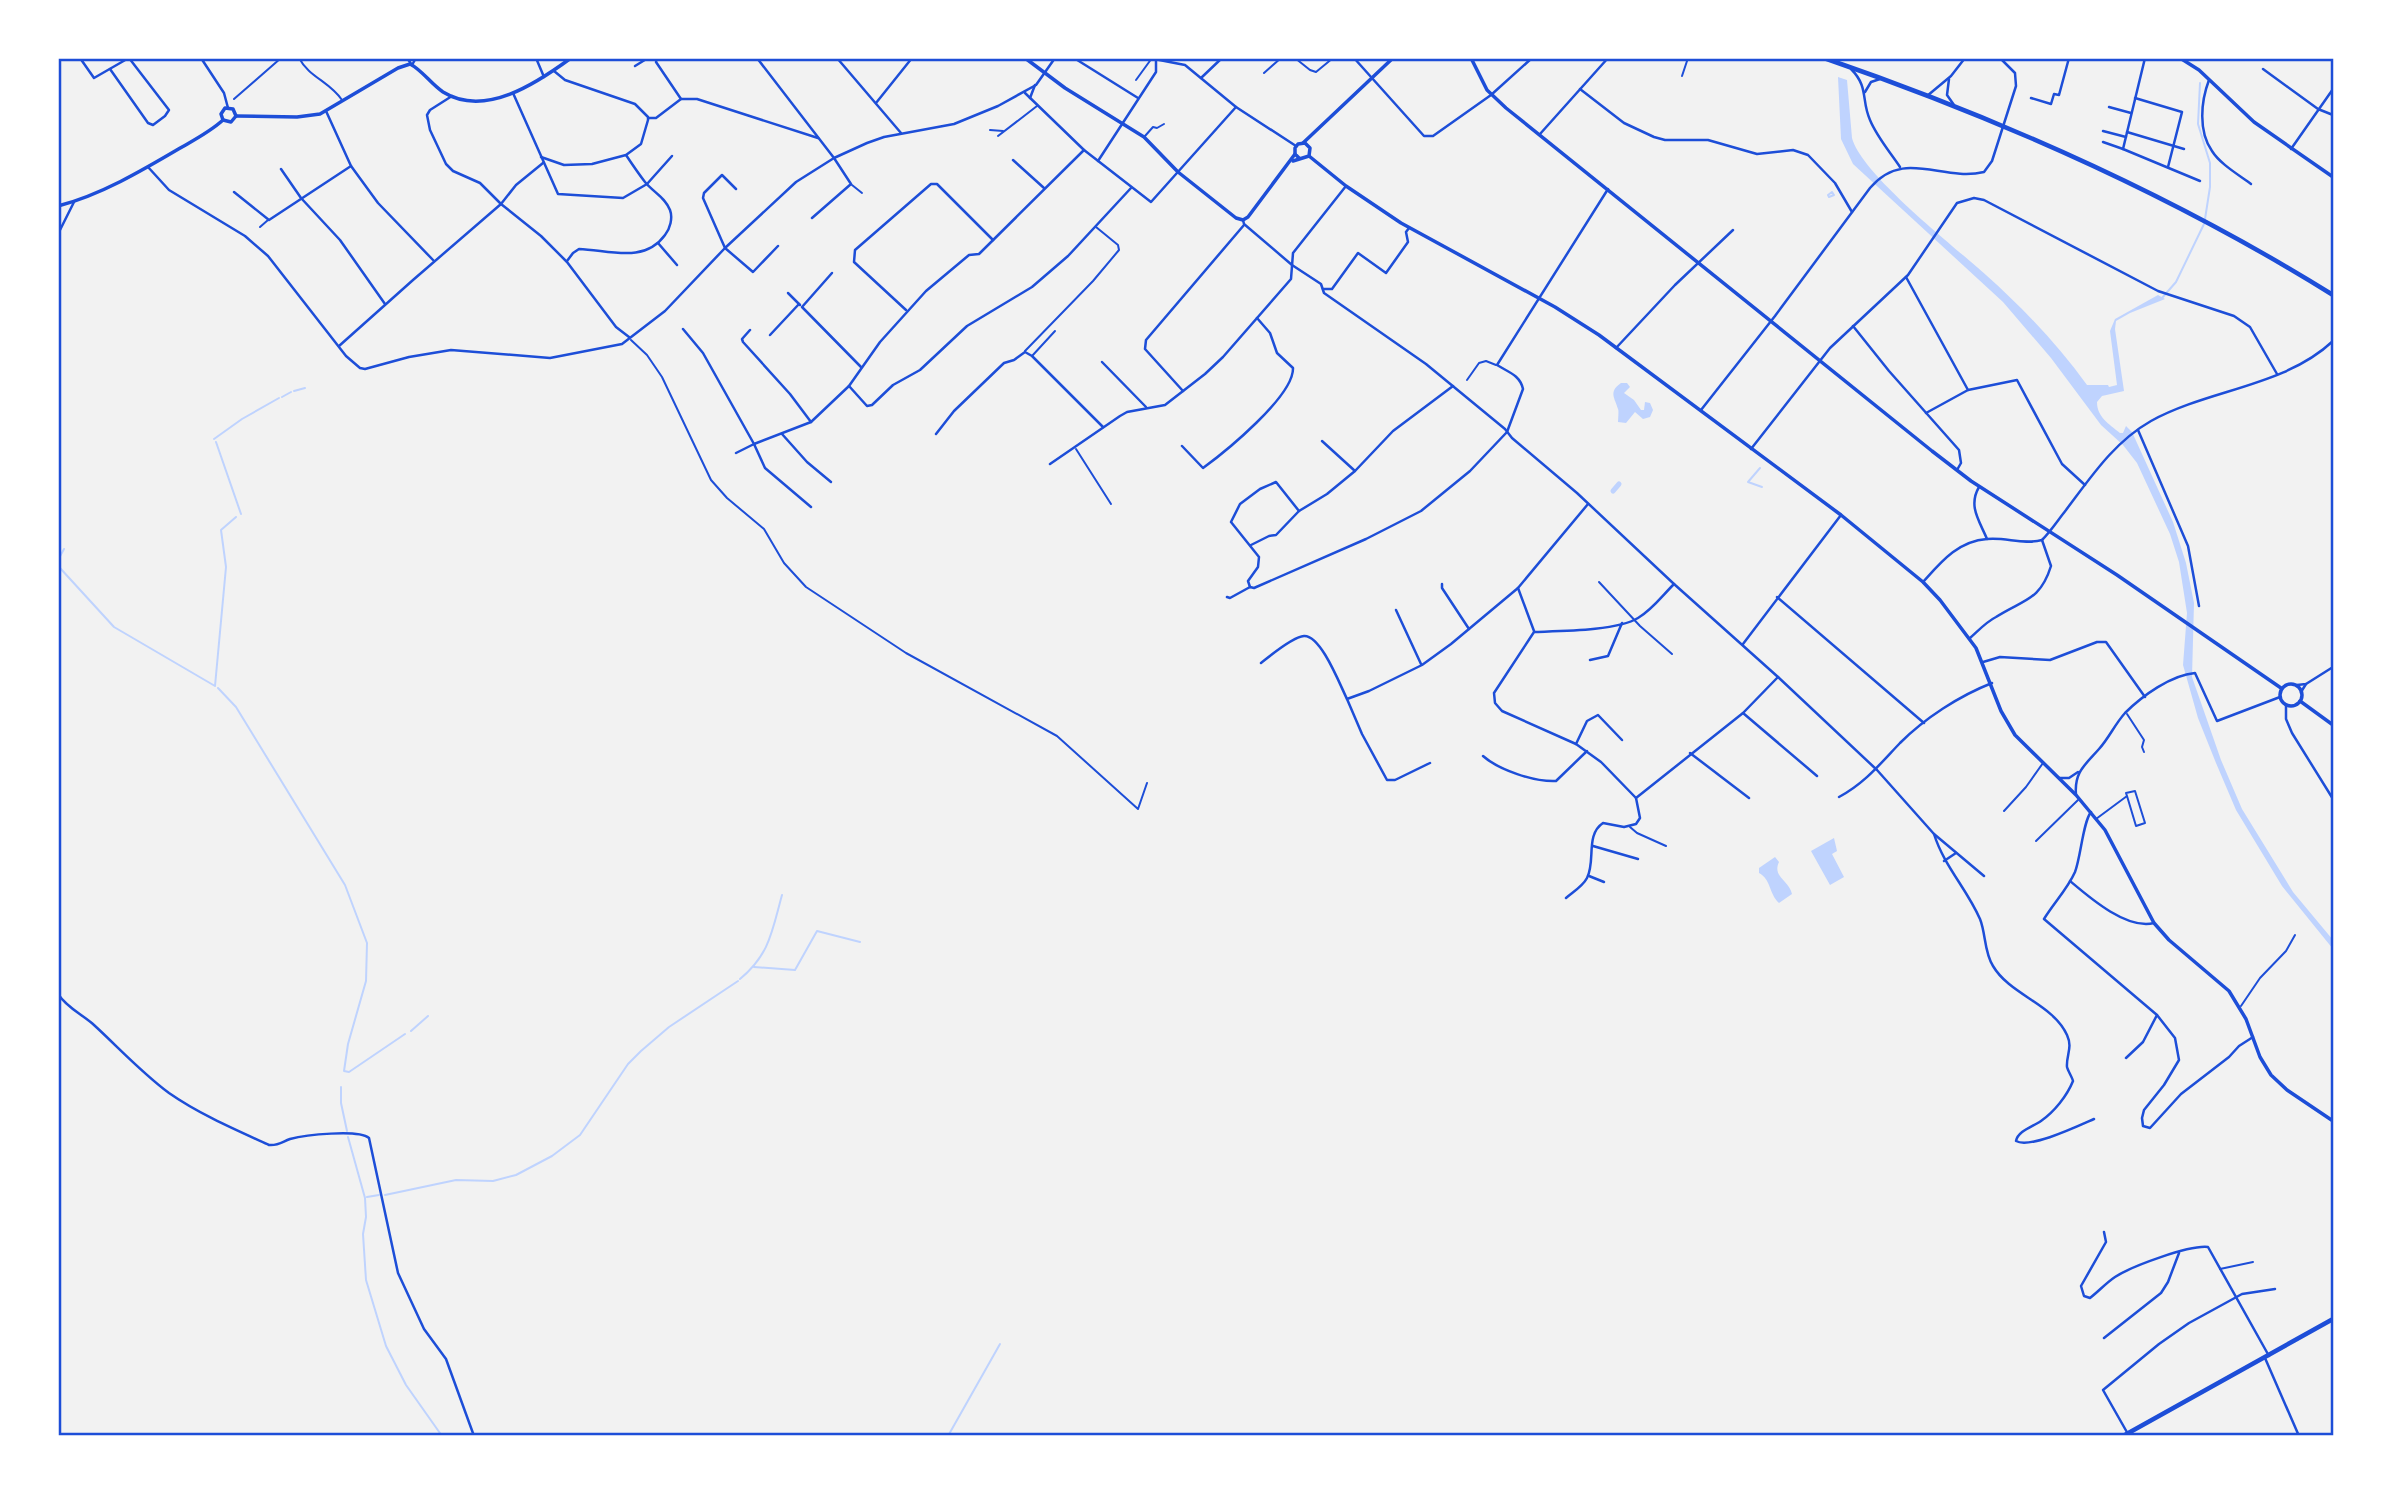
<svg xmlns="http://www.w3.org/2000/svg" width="2391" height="1494" font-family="'Roboto Condensed',sans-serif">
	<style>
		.water { fill: #bfd3fe }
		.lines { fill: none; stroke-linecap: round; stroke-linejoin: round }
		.stream { stroke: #bfd3fe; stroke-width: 2 }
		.canal { stroke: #bfd3fe; stroke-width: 5 }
		.service { stroke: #1d4ed8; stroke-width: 2 }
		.minor { stroke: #1d4ed8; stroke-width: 2.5 }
		.tertiary { stroke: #1d4ed8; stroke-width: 3.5 }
		.primary { stroke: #1d4ed8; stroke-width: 4.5 }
		.neatline { fill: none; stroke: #1d4ed8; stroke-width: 2.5 }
	</style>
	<rect width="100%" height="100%" fill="#f2f2f2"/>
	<g class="water">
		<path d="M1838 77 1847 80 1852 138C1862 175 1954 246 1986 275 2024 309 2058 345 2087 385H2108L2109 387 2117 385 2110 331 2115 319 2158 295 2165 299 2130 313 2116 321 2115 329 2124 391 2102 396 2097 402C2097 417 2109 424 2120 433H2123L2126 426 2132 432 2173 522 2186 563 2194 603 2192 677 2221 760 2242 809 2293 892 2333 940V949L2282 886 2236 810 2216 763 2198 718 2183 665 2187 613 2179 562 2170 534 2137 463 2123 445 2101 425 2051 358 2003 302 1853 164 1841 139Z"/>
		<path d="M1621 383H1627L1630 387 1624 393 1634 400 1641 410H1644L1645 402 1650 403 1653 410 1650 417 1643 419 1635 412 1626 423 1618 422C1618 421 1619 410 1618 409 1615 398 1608 392 1621 383Z"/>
		<path d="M1834 838 1837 851 1832 854 1844 877 1830 885 1811 851Z"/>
		<path d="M1775 857 1779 862C1772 877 1789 880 1792 894L1779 903C1769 894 1771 879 1759 873V868Z"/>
	</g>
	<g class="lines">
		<g class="stream">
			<path d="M2200 83 2198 124 2210 163V187L2205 219"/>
			<path d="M1832 192 1834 195 1829 197 1828 195Z"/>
			<path d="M2162 298 2176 282 2204 224"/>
			<path d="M294 391 305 388"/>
			<path d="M282 397 291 392"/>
			<path d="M214 439 242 419 279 398"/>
			<path d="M216 442 241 514"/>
			<path d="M1760 468 1748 482 1762 487"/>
			<path d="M58 560 64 549"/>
			<path d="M60 568 114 627 215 686 226 567 221 530 236 517"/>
			<path d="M218 688 236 707 345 885 367 943 366 981 348 1044 344 1071 349 1072 405 1034"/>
			<path d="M754 967 795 970 817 931 860 942"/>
			<path d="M740 979C770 954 772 931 782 895"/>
			<path d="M411 1031 428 1016"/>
			<path d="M341 1087V1103L347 1131"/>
			<path d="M348 1137 365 1198 366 1217 363 1234 366 1280 386 1346 406 1385 442 1436"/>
			<path d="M385 1195 456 1180 493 1181 516 1175 552 1156 580 1135 628 1064 641 1051 669 1027 738 981"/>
			<path d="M367 1197 379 1195"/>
			<path d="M948 1436 1000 1344"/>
		</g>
		<path class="canal" d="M1613 491 1619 484"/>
		<g class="service">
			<path d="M299 58C309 77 330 82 342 100"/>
			<path d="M1295 58 1310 70 1316 72 1333 58"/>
			<path d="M1264 73 1281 58"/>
			<path d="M1682 76 1688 58"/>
			<path d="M1136 80 1152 58"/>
			<path d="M234 99 281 58"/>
			<path d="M990 130 1003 131"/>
			<path d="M998 136 1037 106"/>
			<path d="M1145 136 1153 127 1157 128 1164 124"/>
			<path d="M852 185 862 193"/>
			<path d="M260 227 268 220"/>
			<path d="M631 340 647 355 662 377 711 480 727 498 764 529 784 563 806 587 906 653 1057 736 1138 809 1147 783"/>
			<path d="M1025 351 1093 281 1119 250 1118 245 1096 227"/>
			<path d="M1032 356 1055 331"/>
			<path d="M1467 380 1479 363 1486 361 1496 365"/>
			<path d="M1076 449 1111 504"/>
			<path d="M1599 582 1640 626 1672 654"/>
			<path d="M2127 714 2144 740 2142 747 2144 752"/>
			<path d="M2004 811 2026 787 2043 763"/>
			<path d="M2096 819 2127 796 2126 793 2135 791 2145 823 2136 826 2127 796"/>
			<path d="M1630 827 1637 833 1666 846"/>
			<path d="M2036 841 2078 800"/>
			<path d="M2241 1006 2260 978 2286 951 2295 935"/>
			<path d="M2220 1269 2253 1262"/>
		</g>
		<g class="minor">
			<path d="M80 58 94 78 127 59"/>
			<path d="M201 58 224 93 228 108"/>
			<path d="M407 58 412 65 416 58"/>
			<path d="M536 58 544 77"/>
			<path d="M657 58 656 62 681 99"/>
			<path d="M757 58 834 158 851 184 812 218"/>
			<path d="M837 58 901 133"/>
			<path d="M1074 58 1138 98"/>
			<path d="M1149 58 1185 65 1236 107 1296 146"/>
			<path d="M1354 58 1424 136H1433L1491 95 1532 58"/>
			<path d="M2145 58 2123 149 2200 181"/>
			<path d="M635 66 648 58 655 59"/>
			<path d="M110 69 148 123 153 125 165 116 169 110 129 58"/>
			<path d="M1851 69C1869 87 1861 100 1870 120 1877 137 1890 152 1900 167"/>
			<path d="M2263 69 2318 109 2333 115"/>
			<path d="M1201 78 1222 58"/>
			<path d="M1949 79 1947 95 1954 105"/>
			<path d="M2209 80C2201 101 2198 131 2212 151 2220 164 2239 175 2251 184"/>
			<path d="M1580 89 1624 123 1654 137 1665 140H1708L1757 154 1793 150 1808 155 1835 183 1852 212"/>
			<path d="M1865 92 1871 82 1880 79"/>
			<path d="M513 93 558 194 623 198 647 184 672 156"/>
			<path d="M1025 93 1084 150 1151 202 1236 107"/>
			<path d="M452 96 430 110 427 115 430 130 446 164 453 171 480 183 501 204 541 236 567 262 616 327 629 337"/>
			<path d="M1927 96 1951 76 1965 58"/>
			<path d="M1030 98 1035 85"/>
			<path d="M2031 98 2051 104 2054 94 2059 95 2069 58"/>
			<path d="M2135 98 2182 112 2168 167"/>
			<path d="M876 103 912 58"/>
			<path d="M2109 107 2131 113"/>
			<path d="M326 111 351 166 378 203 434 261"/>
			<path d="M649 118H656L681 99H697L818 138"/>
			<path d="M2103 131 2126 137"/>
			<path d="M2127 132 2184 149"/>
			<path d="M1540 134 1608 58"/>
			<path d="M2103 142 2123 149"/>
			<path d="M2291 149 2333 89"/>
			<path d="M541 157 564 165 592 164 626 155 641 144 648 120V117L635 104 565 80 554 71"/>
			<path d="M1013 160 1044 188"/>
			<path d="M1098 161 1156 72V60"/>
			<path d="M148 167 169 190 245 236 268 256 346 356 360 368 365 369 409 357 451 350 550 358 622 344 665 311 725 248 796 182 834 158 867 143 884 137 954 124 998 106 1036 85 1055 58"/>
			<path d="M281 169 301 198 340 240 385 304"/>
			<path d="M736 189 722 175 704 193 703 198 725 248 753 272 778 246"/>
			<path d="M234 192 269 220 351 166"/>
			<path d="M1243 220 1244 224 1292 265 1321 284 1324 293 1426 364 1505 429 1512 438 1577 493 1674 584 1778 677 1877 770 1934 834 1984 876"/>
			<path d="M58 234 74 202"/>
			<path d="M658 243 677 265"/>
			<path d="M567 261 573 253 579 249C609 250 644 264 665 235 670 229 673 218 670 210 665 197 653 192 645 182 638 173 632 164 626 155"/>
			<path d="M832 273 802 307 861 367"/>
			<path d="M1906 277 1968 390"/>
			<path d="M1323 289H1332L1358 253 1386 273 1408 242 1406 232 1409 228"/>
			<path d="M788 293 800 305"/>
			<path d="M906 310 854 262 855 250 931 184H937L993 240"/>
			<path d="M1853 326 1889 371 1959 450 1961 463 1957 470"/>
			<path d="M683 329 703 353 754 444 811 422 849 386 880 342 926 291 969 255 979 254 1084 150"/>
			<path d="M750 330 742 339 743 342 790 394 811 422"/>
			<path d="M770 335 799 304"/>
			<path d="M339 346 413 280 501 204 516 185 543 163"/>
			<path d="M1616 348 1675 285 1733 230"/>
			<path d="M1102 362 1146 407"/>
			<path d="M849 386 867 406 872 405 893 385 920 370 967 326 1032 287 1068 256 1131 188"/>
			<path d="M1183 391 1145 349 1146 340 1244 225"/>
			<path d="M1701 410 1775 316 1870 188C1904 148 1941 182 1984 172L1992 161 2016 86 2015 73 2000 58"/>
			<path d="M1926 413 1968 390 2017 380 2062 464 2085 485"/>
			<path d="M2138 430 2188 546 2199 606"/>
			<path d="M782 434 807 462 831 482"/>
			<path d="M936 434 954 411 1004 363 1014 360 1025 352 1032 356 1103 427"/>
			<path d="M1322 441 1355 471"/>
			<path d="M1182 446 1203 468C1225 452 1294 396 1293 368L1277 353 1270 333 1257 318"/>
			<path d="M1751 449 1830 348 1908 275 1957 203 1974 198 1984 200 2158 291 2234 316 2250 327 2277 374"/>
			<path d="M736 453 754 444 765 468 811 507"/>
			<path d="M1050 464 1120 416 1127 412 1165 405 1205 374 1223 357 1291 279 1293 253 1346 186"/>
			<path d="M1979 487C1968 506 1979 520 1987 539"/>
			<path d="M1299 511 1327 494 1355 471 1393 431 1453 386"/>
			<path d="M1923 582C1941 562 1958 541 1987 539 2006 537 2023 545 2042 540 2051 531 2058 520 2066 510 2091 477 2114 442 2151 421 2209 389 2284 387 2333 341"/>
			<path d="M1442 584V588L1469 629"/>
			<path d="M1250 587 1248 581 1258 567 1259 557 1231 522 1240 504 1260 489 1276 482 1299 511 1276 535 1269 536 1251 545"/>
			<path d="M1518 588 1534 631"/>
			<path d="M1227 597 1230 598 1250 587 1254 588 1366 539 1421 511 1470 471 1507 432 1523 389C1520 375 1508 372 1497 365L1608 189"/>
			<path d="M1777 597 1924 723"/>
			<path d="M1396 610 1421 664"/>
			<path d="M1970 638C1978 631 1986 622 1996 617 2024 599 2040 601 2051 566L2042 540"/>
			<path d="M1743 644 1841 515"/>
			<path d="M1590 660 1608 656 1622 623"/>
			<path d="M1983 662 2000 657 2050 660 2097 642H2106L2145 697"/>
			<path d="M1261 663C1270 656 1292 637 1304 636 1321 635 1340 685 1347 699"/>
			<path d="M2297 685 2306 684 2333 667"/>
			<path d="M2301 692 2306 684"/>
			<path d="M2286 705V719L2292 733 2333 799"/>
			<path d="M1743 713 1817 776"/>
			<path d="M1576 744 1587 721 1598 715 1622 740"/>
			<path d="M1690 753 1749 798"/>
			<path d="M1483 756C1499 770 1534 782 1556 781L1587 751"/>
			<path d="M1430 763 1395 780H1387L1362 734 1347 699 1369 691 1422 665 1451 644 1518 588 1588 504"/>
			<path d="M2059 778H2069L2078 772"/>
			<path d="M2076 795C2074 772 2085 765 2099 749 2109 738 2115 724 2125 713 2142 696 2171 675 2195 673L2217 721 2280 697"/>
			<path d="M1839 797C1865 783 1880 764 1900 743 1925 718 1959 696 1992 683"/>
			<path d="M1636 798 1601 762 1576 744 1502 711 1495 703 1494 693 1534 632C1560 631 1617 631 1638 618 1652 610 1662 596 1674 584"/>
			<path d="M2091 812C2083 822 2081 856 2075 872 2068 888 2054 903 2044 919L2157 1015 2175 1038 2179 1060 2164 1085 2144 1110 2142 1118 2143 1126 2150 1128 2181 1094 2229 1057 2239 1046 2253 1037"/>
			<path d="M1934 834C1944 866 1967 889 1980 919 1986 934 1984 952 1993 966 2010 995 2053 1004 2067 1035 2073 1048 2066 1055 2067 1067 2068 1071 2072 1077 2073 1081 2067 1096 2054 1112 2041 1121 2032 1127 2018 1131 2016 1141 2030 1149 2078 1126 2094 1119"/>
			<path d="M1593 846 1638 859"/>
			<path d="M1944 861 1956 853"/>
			<path d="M1589 876 1604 882"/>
			<path d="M2070 881C2090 898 2127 930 2154 923"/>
			<path d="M1566 898C1573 892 1583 886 1587 878 1596 861 1585 835 1603 823L1624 827 1636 824 1640 818 1636 798 1743 713 1778 677"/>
			<path d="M58 994C67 1008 82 1014 94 1025 119 1048 142 1073 169 1093 199 1114 236 1130 269 1145 278 1146 282 1142 290 1139 305 1135 358 1129 369 1138L398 1273 424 1329 446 1359 474 1436"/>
			<path d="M2126 1058 2143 1042 2157 1015"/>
			<path d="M2104 1232 2106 1242 2081 1286 2084 1296 2090 1298C2099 1291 2106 1283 2115 1277 2132 1266 2189 1245 2208 1247L2269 1356"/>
			<path d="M2104 1338 2161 1293 2168 1282 2179 1253"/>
			<path d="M2265 1358 2299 1436"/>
			<path d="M2128 1434 2103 1390 2159 1344 2189 1323 2242 1294 2275 1289"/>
		</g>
		<g class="tertiary">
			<path d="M1025 58 1065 88 1144 137 1178 172 1236 218 1243 220 1248 217 1295 154"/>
			<path d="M1471 58 1487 90 1506 108 1932 451 1971 481 2117 575 2281 688"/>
			<path d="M2180 58 2199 70 2254 122 2333 177"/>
			<path d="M236 116 297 117 320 114 398 68 410 64C422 70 431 84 443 92 485 118 537 83 571 58"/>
			<path d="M223 120 221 114 225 108 233 109 236 116"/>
			<path d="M223 120 231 122 236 116"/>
			<path d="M1303 143 1393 58"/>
			<path d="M1309 156 1346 186 1401 223 1555 307 1599 335 1841 515 1923 582 1940 600 1976 648 2001 711 2015 735 2076 795 2105 830 2154 923 2169 940 2229 991 2246 1019 2260 1057 2271 1075 2287 1090 2333 1121"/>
			<path d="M1293 161 1309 156 1310 148 1305 143 1298 144 1295 148V154L1299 158"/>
			<path d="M58 206C101 195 143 170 182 147 196 139 211 131 223 120"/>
			<circle cx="2291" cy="695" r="11"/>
			<path d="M2300 701 2333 725"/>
		</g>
		<g class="primary">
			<path d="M1824 58C2001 119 2174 196 2333 295"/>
			<path d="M2123 1436 2333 1319"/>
		</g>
	</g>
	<rect width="2391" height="1494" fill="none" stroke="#ffffff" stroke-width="119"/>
	<rect x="60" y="60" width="2272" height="1374" class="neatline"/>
</svg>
